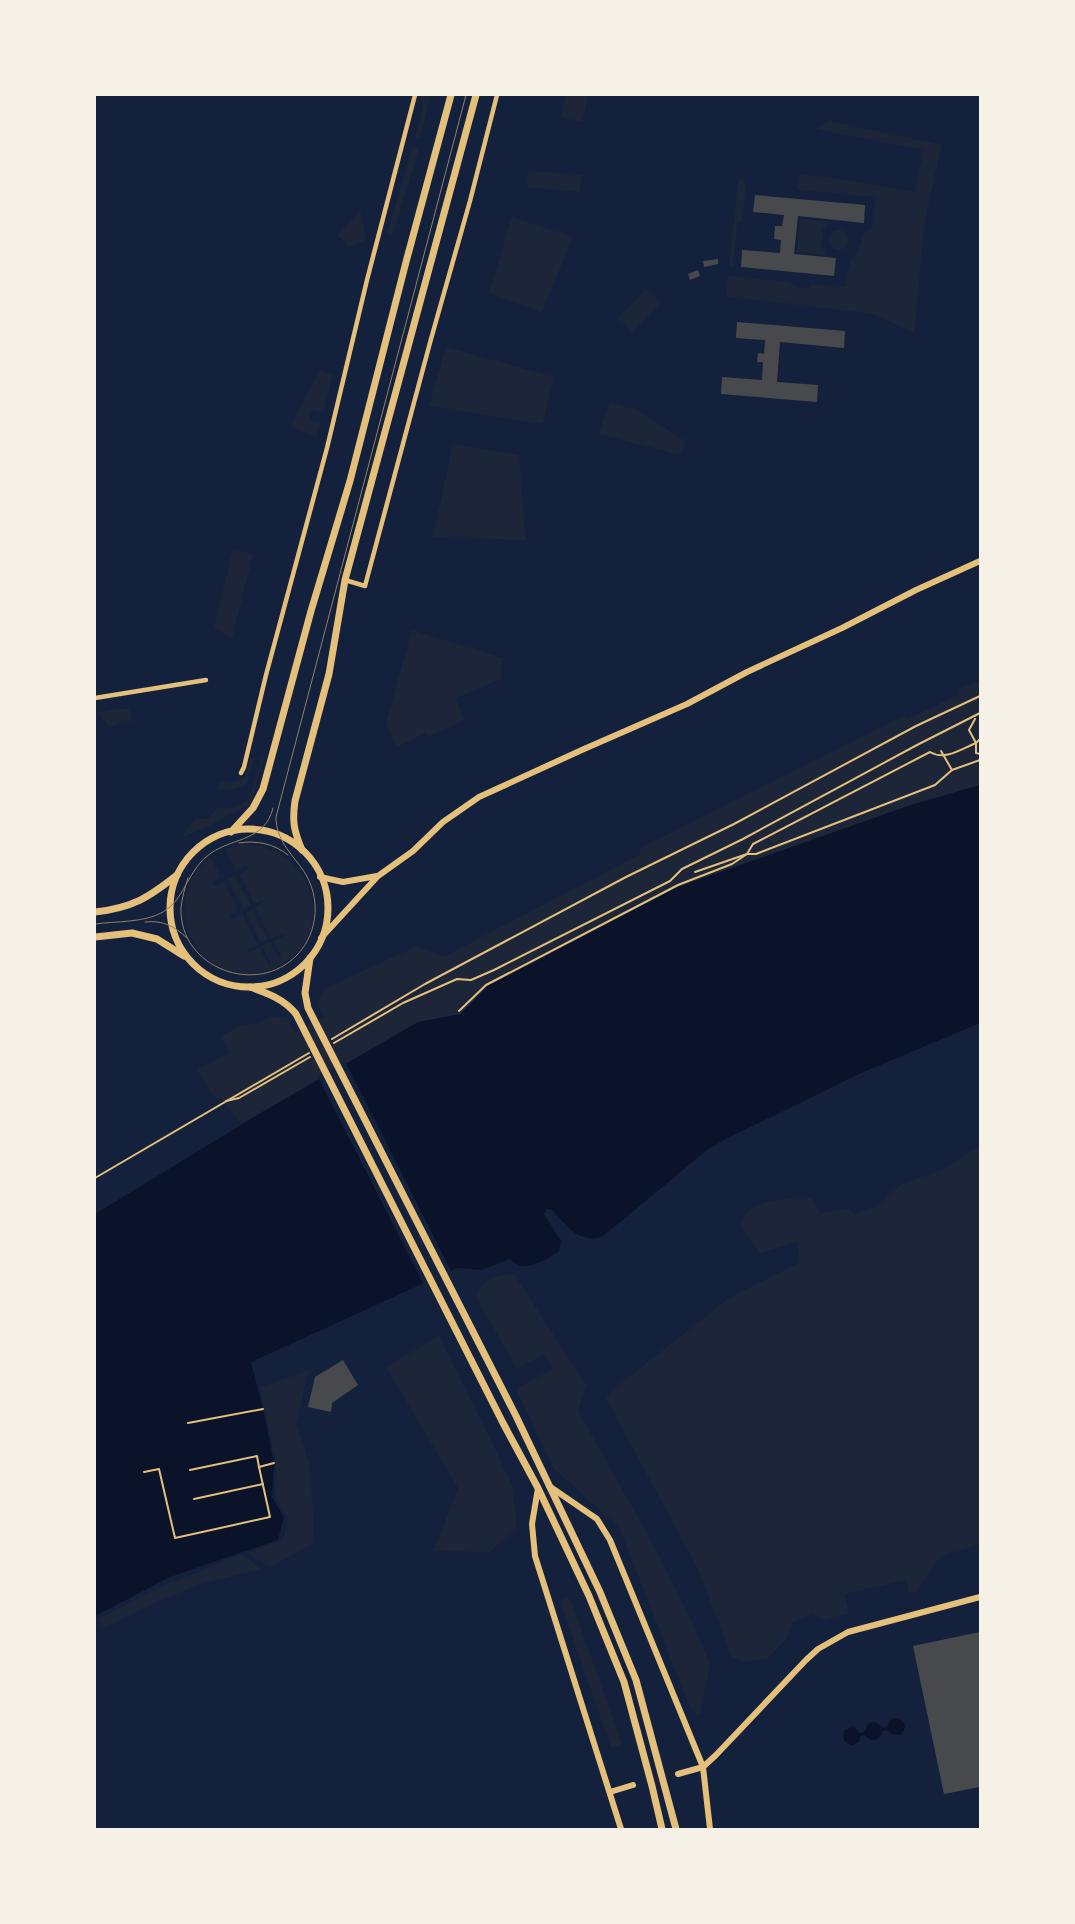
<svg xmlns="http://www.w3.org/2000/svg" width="1075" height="1924" font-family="'IBM Plex Sans',sans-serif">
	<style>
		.green { fill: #1d2539 }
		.water { fill: #0b132b }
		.pier { fill: #14213d }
		.building { fill: #48494c }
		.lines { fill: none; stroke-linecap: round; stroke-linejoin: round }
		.path { stroke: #e5c07b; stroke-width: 2 }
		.minor { stroke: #e5c07b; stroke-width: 4.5 }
		.secondary { stroke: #e5c07b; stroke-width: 6 }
		.trunk { stroke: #e5c07b; stroke-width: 7 }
		.tram { stroke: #918062; stroke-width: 1 }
	</style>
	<rect width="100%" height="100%" fill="#14213d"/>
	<g class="green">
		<path d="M421 95H431L420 138 415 137 423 107Z"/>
		<path d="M566 95H588L582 122 560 117Z"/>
		<path d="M829 121 942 145 925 219 914 333 873 314 726 296 728 276 790 282 794 287 807 289 812 284 845 287 850 259 858 252 864 232 872 227 876 197 797 190 798 174 827 177 915 192 923 150 816 129Z"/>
		<path d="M413 146 419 148 393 234 387 233Z"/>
		<path d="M528 171 582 175 580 192 527 187Z"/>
		<path d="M743 178 746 184 742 221 737 223 733 266H729L738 181Z"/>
		<path d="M360 210 366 240 348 247 338 235Z"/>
		<path d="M512 217 573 237 542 312 489 293Z"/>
		<path d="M800 219 830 222 823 228 821 247 827 255 797 252Z"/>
		<circle cx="839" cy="240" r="10"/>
		<path d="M646 289 661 303 632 332 617 318Z"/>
		<path d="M446 347 554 377 543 424 429 406Z"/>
		<path d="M320 370 333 374 323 413 312 410 309 420 320 422 316 437 290 426Z"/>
		<path d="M610 402 639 411 685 441 681 455 598 434Z"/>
		<path d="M453 444 519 455 526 540 433 537Z"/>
		<path d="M233 549 253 554 232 638 214 628Z"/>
		<path d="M412 630 502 658 501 679 456 698 464 720 428 737 426 733 397 747 386 723Z"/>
		<path d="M980 681V785L911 805 678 887 489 986 461 1014 418 1022 241 1124 222 1099 213 1096 197 1070 229 1053 221 1036 241 1025 258 1023 273 1016 287 1018 295 1033 324 1017 318 1004 324 989 417 946 443 957 639 855 641 848 905 715 907 719 960 694 958 689Z"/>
		<path d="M115 709H129L132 721 122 722 110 728 98 713Z"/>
		<path d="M264 756 253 798 250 804 209 826 181 838 195 819H207L218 807C252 815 254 782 261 758Z"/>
		<path d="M251 758 255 759 246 785 229 790 216 789 221 781 234 782 244 778Z"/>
		<path d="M244 844C319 846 340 942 272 969 204 995 151 909 210 856L221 877 212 882 214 886 224 882 238 910 230 915 232 919 242 914 258 945 247 951V953L260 948 269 965 271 964 262 946 270 942 279 959 282 958 274 941 284 936V934L271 939 255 907 264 902 263 900 254 904 239 874 249 869 247 865 236 870 225 849Z"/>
		<path d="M235 875 251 905 243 909 228 879Z"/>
		<path d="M253 910 268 939 261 943 246 913Z"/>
		<path d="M980 1145V1544L940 1557 917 1591 908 1593 906 1580 844 1594 849 1613 824 1620 812 1613 792 1623 786 1639 767 1659 746 1662 732 1657 698 1569 606 1398 611 1391 729 1298 799 1263 797 1242 760 1253 740 1224C749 1197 788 1199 811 1198L820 1213 849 1208 855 1214 875 1207 902 1184 944 1169Z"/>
		<path d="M514 1274 586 1385 578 1411 652 1542 692 1622 710 1664 700 1715 691 1710 619 1527 554 1469 516 1389 554 1368 544 1354 517 1369 475 1295C486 1278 495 1276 514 1274Z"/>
		<path d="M439 1336 490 1438 512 1485 517 1527 491 1551 487 1552 434 1551 458 1488 386 1367Z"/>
		<path d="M309 1370 296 1423 309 1463 314 1521 313 1544 270 1567 247 1553 283 1540 288 1518 275 1497 276 1463 260 1387Z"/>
		<path d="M242 1554 261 1569 198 1585 164 1599 101 1629 99 1618 166 1585Z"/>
		<path d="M565 1596 571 1601 622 1744 611 1748 561 1603Z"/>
	</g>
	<g class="water">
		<path d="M980 785V1023L859 1074 726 1139 707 1150 602 1237C577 1243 568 1226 552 1210L547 1209 544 1214 561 1241 559 1251C550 1258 532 1268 520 1266 516 1265 513 1262 510 1259L482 1270 457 1268 251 1362 263 1409 274 1463 272 1497 284 1517 278 1540 170 1577 95 1616V1214L254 1117 418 1022 461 1014 488 986 678 887 911 805Z"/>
		<path d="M896 1718C906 1720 908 1729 900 1735L891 1734 887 1730 883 1731C880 1741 871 1743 865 1735L861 1736 859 1742 853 1745C844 1745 840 1736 846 1729L854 1727 860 1733 864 1732 868 1724C874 1720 879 1723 883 1728L887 1727 891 1719Z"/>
	</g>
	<path class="pier" d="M345 1061 452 1273 424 1285 318 1077Z"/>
	<g class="building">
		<path d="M755 195 865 205 864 223 798 216 794 254 836 258 834 276 741 267 742 250 780 253 781 240 774 239 775 226H782L784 215 753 212Z"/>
		<path d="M718 259V264L704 267 703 261Z"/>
		<path d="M698 270 700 276 690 280 688 274Z"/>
		<path d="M737 322 845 331 844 348 780 342 777 382 818 385 817 402 721 394 722 377 762 380 763 362H757L758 353 764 354 765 340 736 338Z"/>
		<path d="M343 1360 358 1385 332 1403 331 1412 308 1407 315 1377Z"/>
		<path d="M980 1632V1787L944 1794 913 1646Z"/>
	</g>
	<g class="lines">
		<g class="path">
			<path d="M980 733V739L976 743V753L980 754"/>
			<path d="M941 751 952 770"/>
			<path d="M695 872 747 854 753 844 930 752C945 761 961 749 976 743L969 730 975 719"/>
			<path d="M459 1011 486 985 678 885 732 864 747 854H756L935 785 952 770 980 760"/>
			<path d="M332 1039 425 984 626 877 734 824 916 726 980 696"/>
			<path d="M334 1043 403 1003 457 979 471 980 494 970 670 881 682 869 743 839 917 745 980 713"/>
			<path d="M226 1101 239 1098 310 1057"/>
			<path d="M95 1178 309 1053"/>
			<path d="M188 1423 263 1409"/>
			<path d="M190 1470 257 1456 259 1467 274 1463"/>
			<path d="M144 1472 159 1469 175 1538 270 1517 259 1467"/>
			<path d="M194 1499 263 1484"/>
		</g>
		<g class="minor">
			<path d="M345 580 365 586 431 339 470 201 497 95"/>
			<path d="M95 698 206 680"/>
			<path d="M241 773 244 767 266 675 327 448 367 280 415 95"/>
		</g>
		<g class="secondary">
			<path d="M320 877 343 882 377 876"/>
			<path d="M321 938 378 876 413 851 443 822 479 797 584 749 687 704 747 672 842 628 916 590 980 561"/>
			<path d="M549 1486 597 1519 610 1540 703 1767 710 1829"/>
			<path d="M538 1488 532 1524 535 1556 621 1829"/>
			<path d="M678 1774 703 1767 716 1755 806 1660 818 1649 848 1632 980 1597"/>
			<path d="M610 1792 633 1785"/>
		</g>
		<g class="trunk">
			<circle cx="249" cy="908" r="79"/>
			<path d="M231 832 253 808 263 789 311 611 350 481 406 262 451 95"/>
			<path d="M302 850C294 831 292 822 295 801L329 674 345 580 476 95"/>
			<path d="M95 912C132 908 148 898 177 875"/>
			<path d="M95 937 132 933 157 939 184 956"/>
			<path d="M310 958 305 993 308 1008 516 1416 600 1592 636 1680 676 1829"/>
			<path d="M250 987C267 993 284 999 296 1014L503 1423 538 1488 589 1596 624 1682 652 1786 662 1829"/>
		</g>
		<g class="tram">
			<path d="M239 843C256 840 275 844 288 855"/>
			<path d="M188 878C185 888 182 897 181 908 179 968 257 997 297 955 319 932 321 896 303 870 291 853 276 840 276 817L466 95"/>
			<path d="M145 922C163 920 174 926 187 938"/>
			<path d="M95 924C116 921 144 923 163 912 185 900 188 868 211 853 235 837 265 841 273 808"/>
		</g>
	</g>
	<rect width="1075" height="1924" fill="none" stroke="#f6f1e7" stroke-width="192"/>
</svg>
